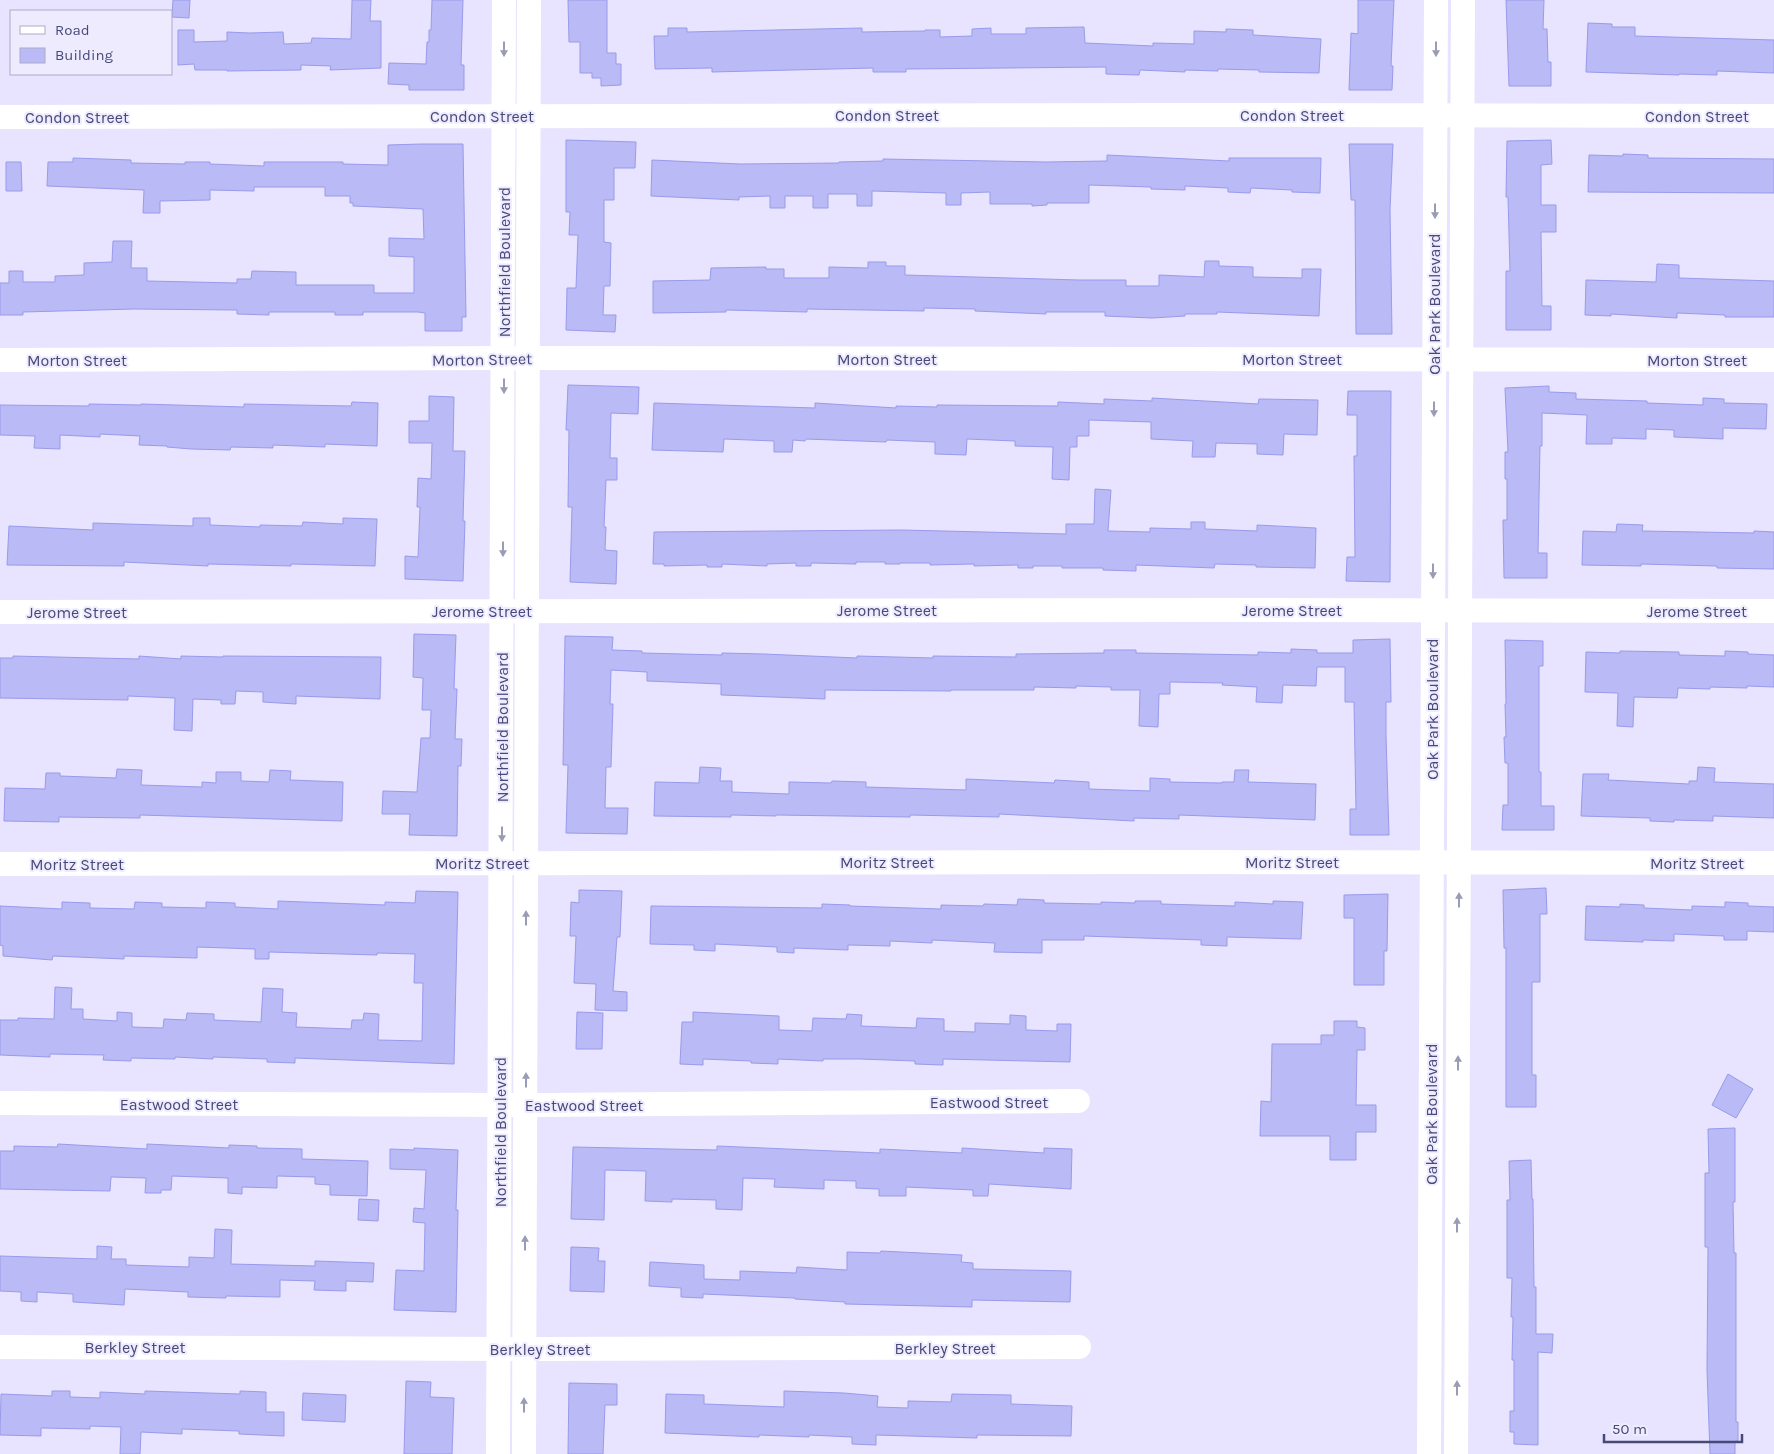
<svg xmlns="http://www.w3.org/2000/svg" width="1774" height="1454" font-family="Karla,sans-serif">
	<style>
		.building { fill: #b9baf6; stroke: #989bea }
		.lines { fill: none; stroke-linecap: round; stroke-linejoin: round }
		.minor { stroke: #fff; stroke-width: 24 }
		.oneway { fill: #9a9bb5 }
		.labels { text-anchor: middle; stroke-width: 4; stroke-linejoin: round; paint-order: stroke }
		.street-label { font-size: 16px; fill: #474a78; stroke: #efebff }
	</style>
	<rect width="100%" height="100%" fill="#e8e3fe"/>
	<g class="building">
		<path d="M173 0H190L189 18 172 17Z"/>
		<path d="M352 0H371L370 21H381V68L330 70 331 66 301 65V70L227 71V70H195L194 64 178 65V30H194V42L227 41V32L250 33 283 32 284 44 311 43 312 38 351 39Z"/>
		<path d="M432 0H463L461 65H464V90H409V85L388 84 389 63 426 64 427 42H429V30H431Z"/>
		<path d="M568 0H607V53H616V64H621V85L601 86V78H592V73H580V42H569Z"/>
		<path d="M1358 0H1394L1391 66H1393L1392 90H1349L1351 33 1358 34Z"/>
		<path d="M1506 0H1544L1543 29H1547L1548 62H1551V86H1509Z"/>
		<path d="M1588 23 1612 24V27H1635V36L1774 40V73L1717 71V75L1679 74V75L1586 72Z"/>
		<path d="M1084 27 1085 43 1153 46V43L1194 44V31L1226 32V29L1253 30V35L1321 39 1319 73 1259 72V70L1218 69V71L1185 70V72L1140 70 1139 75 1106 74V67L906 69V72H873V68L712 72V68L655 69 654 36H668V28H687V32L862 28V32L925 31V30H940V37L972 36V29L991 28V34H1026V28Z"/>
		<path d="M566 140 636 142 635 168H614V200H604V242L611 243 610 286H604L603 315H616L615 332 566 330 567 288H576L578 235H569L570 212H566Z"/>
		<path d="M1551 140 1552 164 1541 165V205H1556V232H1541L1542 306H1551V330H1506V271H1510L1508 197H1506L1507 141Z"/>
		<path d="M421 144H463L466 317H462V331H425V313L418 312H363V315H335V312H269V315L237 314V310L134 309 23 312V315H0V283H9V271H23V282H55V276L84 275V263L112 262 113 241H132L131 268H147V281L237 283V279H251L252 271 296 272V285H374V293H414V257L389 256V238L424 239 423 209 353 206V203H350V196H325V187H254V191L210 190V200L160 201V213H143L144 190 47 186 48 162H73V158L131 160V163L185 164V162H210V164L264 166V162H343V164L388 165V145Z"/>
		<path d="M1349 144H1393L1390 209 1392 334H1356L1355 200H1351Z"/>
		<path d="M1623 154 1648 155V158L1774 159V193L1588 192 1589 155 1623 156Z"/>
		<path d="M1107 155 1229 161V158H1321L1320 193 1292 192V190L1251 188 1250 193 1228 192V188L1185 186V190L1151 189V187L1089 185V203H1047V205L1032 206V204H990V192L961 193V205H946V193L872 191V206H857V194H828V208H813V196H785V208H770V196L739 197V200L651 196 652 160 740 164 839 163V162L883 161V159L1047 162 1107 161Z"/>
		<path d="M6 162H21L22 191H6Z"/>
		<path d="M1205 261H1219V266L1253 267V277L1302 278V269H1321L1319 316 1217 312V314H1185V316L1152 318 1105 316V312H1046V314L975 311V309L924 308V311L807 309V312L726 310V312L653 313V281L710 280 711 268 766 267V269H784V278H829V267L868 268V262H886V266H905V275L1079 280H1126V286H1159V275L1204 277Z"/>
		<path d="M1657 264 1679 265V278L1774 281V317H1725V315L1677 313V318L1611 314V316L1585 315 1586 280 1656 282Z"/>
		<path d="M568 385 639 387 638 414 611 413 610 458H617V480H606L604 527H606L605 550 617 551 616 584 570 582 572 507H568L569 430H566Z"/>
		<path d="M1549 386V392L1576 393V399L1647 401V403L1703 405V398L1724 399V403L1767 404 1766 429 1723 428V439L1674 437V430L1646 429V439L1612 438V444H1586L1587 415 1542 413V446H1540L1538 553H1547V578H1504L1503 520H1507V479H1505V452H1508L1505 388Z"/>
		<path d="M1348 391H1391L1390 582 1346 581 1347 557H1355L1354 456H1357V415H1347Z"/>
		<path d="M429 396 454 397 453 451H465L463 521H465L463 581 405 579V556L418 557 420 507H417L418 478 431 479 432 443H409V421H429Z"/>
		<path d="M1152 398 1258 404 1259 399 1318 400 1317 435 1284 434 1283 455 1257 454V444L1216 443 1215 457H1192L1193 441 1151 439V422L1089 420V436H1077V447H1070L1069 480 1052 479 1053 447 1015 446V441L967 439 966 455 935 454V442L887 440 886 442 806 439 805 441 793 440 792 452H774V441L724 439 723 452 652 450 654 403 815 408V403L896 408V406L937 407V405L1058 406V402L1104 404V399L1152 401Z"/>
		<path d="M352 402 378 403 377 446 325 444V447L273 445V448L231 447 230 450 191 449 167 447V446L139 445 140 436 100 434V437L60 435V449L34 448 35 436 0 435V405L89 406V404L141 405V404L244 407V404L351 406Z"/>
		<path d="M1095 489 1111 490 1108 531 1150 532V528L1191 529V522H1205V529L1257 531V525L1316 528 1315 568 1256 567V565L1215 564 1214 568 1136 565V571L1103 570V568H1062V566H1033V568H1018V565L974 566V564L930 565V563H900V564H885V562H856V564L811 563V566H796V563L767 564V566L722 564V567H707V565L664 566V564H653L654 532 902 530 1066 534V524H1094Z"/>
		<path d="M193 518H210V525L260 527V525L302 526 303 522 343 524V518L377 519 375 566 291 564V566L208 564V566L124 562V566L7 565 9 526 93 530V523L193 526Z"/>
		<path d="M1617 524 1643 525 1642 531 1754 533V531L1774 532V569L1717 568V566L1641 564V566L1582 565 1583 531 1616 532Z"/>
		<path d="M414 634 456 635 454 689H457L455 739H462L461 766H458L457 836 409 835 410 814H382L383 791 417 792 421 738H430L431 710H422L423 678 413 677Z"/>
		<path d="M565 636 613 637 612 650 642 651V653L722 655V653L764 654 857 658V656L933 658V656L1016 657V654L1104 653V650H1136V653L1258 655V652L1291 653V649L1317 650V653H1353V640L1390 639 1391 702H1386V735L1389 835H1350V809H1356L1354 702H1345V667H1317L1316 686 1283 685 1282 703 1256 702 1257 687 1222 685 1223 683 1170 682V694H1159L1158 727 1139 726 1140 690H1111V687L1076 686V688L1034 687V690H951V691L825 690V699L721 695V684L647 681V672L611 670 610 704H613L611 767H606L605 808H628L627 834 566 833 568 765H563Z"/>
		<path d="M1505 640 1543 641V666H1539V772H1541V806H1554V830H1502L1503 805H1508V763H1505L1504 737H1506L1505 704H1506Z"/>
		<path d="M1620 651 1679 652V655L1725 656V651L1748 652V654L1774 655V687L1747 686V688L1710 687V689L1678 688 1677 698 1634 697 1633 727 1617 726 1618 693 1585 692 1586 652 1620 653Z"/>
		<path d="M13 656 139 659V656L181 659V656L223 657V656L381 657 380 699 296 696V704L263 702V692L236 691 235 704H221V700L193 699 192 731 174 730 175 698 128 696V700L0 698V658H13Z"/>
		<path d="M700 767 721 768 720 781H732V792L789 794V782L831 783 832 781 866 782V787L966 790V779L1054 783 1055 780 1089 782V789L1150 791V778L1170 779V782L1222 783V782H1234L1235 770H1249L1248 782 1316 784 1315 820 1179 815V819L1134 818V821L999 814V817L910 815V817L776 815V816L731 815V817L654 816 655 782 699 783Z"/>
		<path d="M1698 767 1715 768 1714 782 1774 784V818L1713 816V821L1674 820V822L1650 821V818L1581 816 1583 774H1609L1608 780 1689 784V781H1697Z"/>
		<path d="M117 769 142 770 141 785 202 787V782L216 783V772H241V781L269 782 270 770 291 771 290 780 343 782 342 821 140 815V818L59 817V822L4 821 5 788 45 789 46 773H60V776L116 778Z"/>
		<path d="M1546 888 1547 914H1540V982H1532V1075H1536V1107H1506V948H1504L1503 890Z"/>
		<path d="M579 890 622 891 620 937H617L613 991 627 992V1011L595 1010 596 984 574 983 576 936H570L571 902 579 903Z"/>
		<path d="M416 891 458 892 454 1064 295 1058V1063L267 1062V1059L213 1057V1059L175 1057V1059L131 1058V1061L103 1060 104 1055 50 1054V1057L0 1055V1020H18V1018L54 1019 55 987 72 988 71 1009H83V1019L117 1021V1012L132 1013V1027L163 1028 164 1019 186 1020 187 1013 214 1014V1020L261 1022 263 988 283 989 282 1012 297 1013 296 1027 351 1029 352 1020H363L364 1013 379 1014 378 1040 422 1041 423 983H414L415 954 377 953V955L269 952V959H255V949L197 947V958L124 956V959L53 956 52 960 3 956V946L0 945V906L62 909V902L90 903V908L134 909 135 902 162 903V907L206 908V902L235 903V907L278 909V901L385 905V902L415 903Z"/>
		<path d="M1388 894 1387 951H1384V985H1354V918H1344V895Z"/>
		<path d="M1018 899 1044 900V903L1101 904V902L1135 903V901H1161V904L1235 906V902L1273 904V901L1303 902 1301 939 1227 937V946L1201 945V940L1084 936V940H1042V953L994 952 995 943 932 940V943L890 941V946L848 945V950L794 948V953L777 952V947L715 944V951L694 950V945L650 944 651 906 822 908V904L850 905V906L941 909V905L983 906 984 904 1017 905Z"/>
		<path d="M1725 902 1748 903V906L1774 907V932L1747 931V940H1724V936L1674 934V941L1643 940V942L1585 940 1586 906 1620 907V904L1644 905V908L1692 910V906L1725 907Z"/>
		<path d="M577 1012 603 1013 602 1049H576Z"/>
		<path d="M693 1012 779 1016V1030L812 1031 813 1018 846 1019 847 1014 862 1015 861 1026 916 1028 917 1018 944 1019V1031L975 1032V1023L1010 1024V1015L1026 1016V1030L1057 1031V1024H1071L1070 1062 943 1059V1065L915 1064V1061L860 1059H823V1061L778 1059V1064L751 1063V1061L703 1059V1065L680 1064 682 1022H693Z"/>
		<path d="M1334 1021H1357V1027L1365 1028V1050H1357L1356 1105H1376V1132H1356V1160H1330V1136H1260L1261 1101 1271 1102 1272 1044H1321V1035H1334Z"/>
		<path d="M1728 1074 1753 1089 1736 1118 1712 1105Z"/>
		<path d="M1735 1128V1202H1733L1734 1253H1736V1422H1738V1441H1735V1454H1710L1707 1370 1708 1247H1705V1173H1709L1708 1129Z"/>
		<path d="M58 1144 147 1149V1144L229 1148V1145L257 1146V1148L302 1149V1159L368 1161 367 1196 330 1195V1185L315 1184V1177L277 1176V1188L242 1187V1194L228 1193V1178L172 1176 171 1190H161V1193H145L146 1178 111 1177 110 1191 0 1189V1151H14V1146L57 1147Z"/>
		<path d="M717 1146 880 1153V1149L962 1153V1148L1044 1153V1148L1072 1149 1071 1189 989 1184 988 1196H973V1190L906 1187V1196H879V1189L856 1188V1181L824 1180V1189L774 1187 775 1179 743 1178 742 1210 716 1209V1200L672 1199V1202L645 1201 646 1171 605 1170 604 1220 571 1219 573 1147 717 1150Z"/>
		<path d="M414 1148 458 1150 456 1210H458L456 1312 394 1310 396 1270 424 1271 425 1223 413 1222 414 1208 424 1209 426 1170 390 1169V1149L414 1150Z"/>
		<path d="M1531 1160 1532 1199H1533L1534 1287H1536V1334H1553L1552 1353 1538 1352V1445L1514 1444V1432H1510V1411H1514V1360H1512L1513 1317H1511L1512 1278H1507V1200H1510L1509 1161Z"/>
		<path d="M359 1199 379 1200 378 1221 358 1220Z"/>
		<path d="M215 1229 232 1230 231 1264 315 1266V1261L374 1263 373 1282 346 1281V1291L314 1290 315 1281 280 1280V1297L226 1296V1298L188 1297V1292L125 1289 124 1305 73 1302V1294L37 1292V1302L21 1301V1292L0 1291V1256L97 1259V1246L112 1247 111 1259H126V1265L189 1267V1257L214 1258Z"/>
		<path d="M571 1247 599 1248 598 1261H605L604 1292 570 1291Z"/>
		<path d="M881 1251 962 1255 961 1262 973 1263V1269L1071 1271 1070 1302 972 1300V1307L845 1304V1302L795 1299V1298L703 1294V1298L681 1297V1288L649 1286 650 1262 704 1265V1279L740 1280V1271L796 1273 797 1267 847 1270V1252L880 1253Z"/>
		<path d="M406 1381 431 1382 430 1397 454 1398 452 1454H404Z"/>
		<path d="M569 1383 617 1384V1405H605L603 1454H568Z"/>
		<path d="M52 1391H70V1397L100 1398V1392L145 1394V1391L240 1394V1391L266 1392V1412H284V1436L239 1434V1431L182 1429V1434L141 1432 140 1454H120L121 1427 90 1426V1429L41 1428V1436L0 1435 1 1394 52 1396Z"/>
		<path d="M784 1391 844 1393 878 1396 877 1407 908 1408V1401L951 1402 952 1394 1011 1395V1404L1072 1406 1071 1436 977 1435V1438L876 1435V1445L852 1444V1437L809 1435V1437L759 1435V1437L665 1433 666 1394 704 1395V1404L784 1407Z"/>
		<path d="M303 1393 346 1395 345 1422 302 1420Z"/>
	</g>
	<g class="lines">
		<g class="minor">
			<path d="M0 117 1203 115 1774 116"/>
			<path d="M0 360 543 358 1774 360"/>
			<path d="M0 612 1225 610 1774 611"/>
			<path d="M0 864 1193 862 1774 863"/>
			<path d="M0 1103 541 1105 1078 1101"/>
			<path d="M0 1347 539 1349 1079 1347"/>
			<path d="M498 1454 504 0"/>
			<path d="M524 1454 529 0"/>
			<path d="M1429 1454 1436 0"/>
			<path d="M1456 1454 1463 0"/>
		</g>
	</g>
	<defs><path id="oneway-solid" d="M-6-.8H1V-3.2L6.5 0L1 3.2V.8H-6Z" transform="scale(1.25)"/></defs>
	<g class="oneway">
		<use href="#oneway-solid" transform="translate(504 49) rotate(90)"/>
		<use href="#oneway-solid" transform="translate(1436 49) rotate(90)"/>
		<use href="#oneway-solid" transform="translate(1435 211) rotate(90)"/>
		<use href="#oneway-solid" transform="translate(504 386) rotate(90)"/>
		<use href="#oneway-solid" transform="translate(1434 409) rotate(90)"/>
		<use href="#oneway-solid" transform="translate(503 549) rotate(90)"/>
		<use href="#oneway-solid" transform="translate(1433 571) rotate(90)"/>
		<use href="#oneway-solid" transform="translate(502 834) rotate(90)"/>
		<use href="#oneway-solid" transform="translate(1459 900) rotate(-90)"/>
		<use href="#oneway-solid" transform="translate(526 918) rotate(-90)"/>
		<use href="#oneway-solid" transform="translate(1458 1063) rotate(-90)"/>
		<use href="#oneway-solid" transform="translate(526 1080) rotate(-90)"/>
		<use href="#oneway-solid" transform="translate(1457 1225) rotate(-90)"/>
		<use href="#oneway-solid" transform="translate(525 1243) rotate(-90)"/>
		<use href="#oneway-solid" transform="translate(1457 1388) rotate(-90)"/>
		<use href="#oneway-solid" transform="translate(524 1405) rotate(-90)"/>
	</g>
	<g class="labels">
		<g class="street-label">
			<text x="887" y="121">Condon Street</text>
			<text x="1292" y="121">Condon Street</text>
			<text x="482" y="122">Condon Street</text>
			<text x="1697" y="122">Condon Street</text>
			<text x="77" y="123">Condon Street</text>
			<text transform="translate(504 262) rotate(-90)" y="6">Northfield Boulevard</text>
			<text transform="translate(1434 304) rotate(-90)" y="6">Oak Park Boulevard</text>
			<text transform="translate(482 359) rotate(-1)" y="6">Morton Street</text>
			<text x="887" y="365">Morton Street</text>
			<text x="1292" y="365">Morton Street</text>
			<text x="77" y="366">Morton Street</text>
			<text x="1697" y="366">Morton Street</text>
			<text x="887" y="616">Jerome Street</text>
			<text x="1292" y="616">Jerome Street</text>
			<text x="482" y="617">Jerome Street</text>
			<text x="1697" y="617">Jerome Street</text>
			<text x="77" y="618">Jerome Street</text>
			<text transform="translate(1432 709) rotate(-90)" y="6">Oak Park Boulevard</text>
			<text transform="translate(502 727) rotate(-90)" y="6">Northfield Boulevard</text>
			<text x="887" y="868">Moritz Street</text>
			<text x="1292" y="868">Moritz Street</text>
			<text x="482" y="869">Moritz Street</text>
			<text x="1697" y="869">Moritz Street</text>
			<text x="77" y="870">Moritz Street</text>
			<text x="989" y="1108">Eastwood Street</text>
			<text x="179" y="1110">Eastwood Street</text>
			<text x="584" y="1111">Eastwood Street</text>
			<text transform="translate(1431 1114) rotate(-90)" y="6">Oak Park Boulevard</text>
			<text transform="translate(500 1132) rotate(-90)" y="6">Northfield Boulevard</text>
			<text x="135" y="1353">Berkley Street</text>
			<text x="945" y="1354">Berkley Street</text>
			<text x="540" y="1355">Berkley Street</text>
		</g>
	</g>
	<rect x="10" y="10" width="162" height="65" fill="#efebff" stroke="#acabc9"/>
	<rect x="20" y="26" width="25" height="8" fill="#ffffff" stroke="#acabc9"/>
	<text x="55" y="35" font-size="15" fill="#474a78">Road</text>
	<rect x="20" y="48" width="25" height="15" fill="#b9baf6" stroke="#acabc9"/>
	<text x="55" y="60" font-size="15" fill="#474a78">Building</text>
	<path d="M1604 1434v8h138v-8" fill="none" stroke="#474a78" stroke-width="2.5"/>
	<text x="1612" y="1434" font-size="15" fill="#474a78" stroke="#efebff" stroke-width="4" paint-order="stroke">50 m</text>
</svg>
